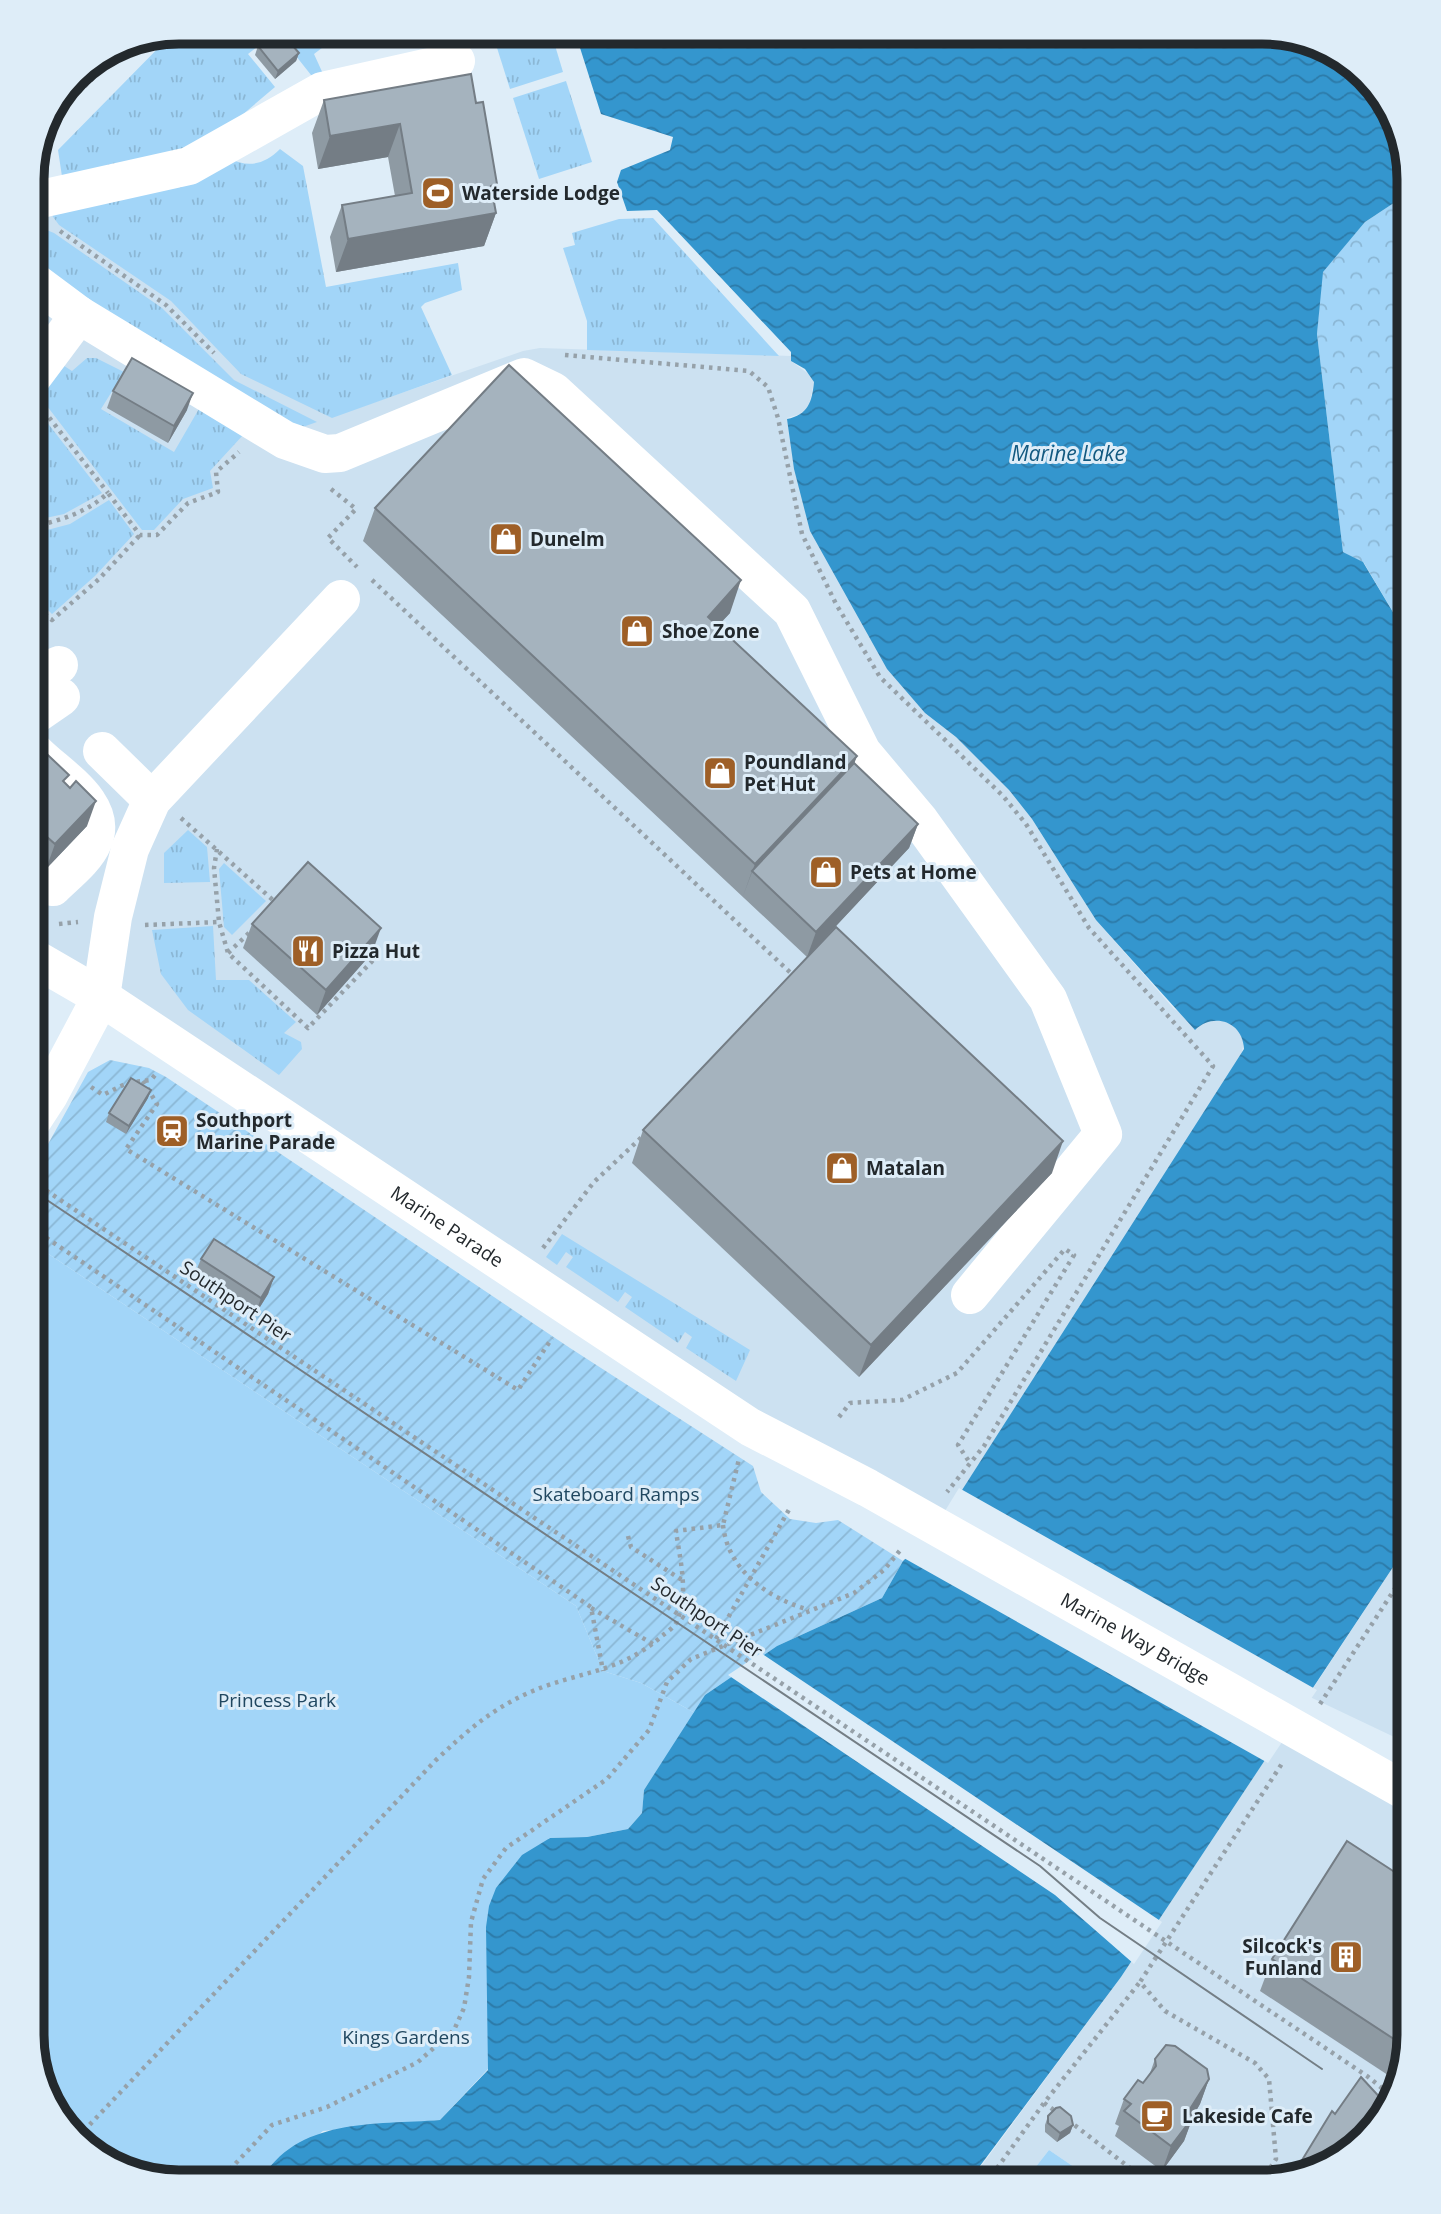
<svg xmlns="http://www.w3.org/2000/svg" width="1441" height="2214" font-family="'Open Sans',sans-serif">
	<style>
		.built { fill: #cce1f1 }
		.grass { fill: url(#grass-tufts) }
		.forest { fill: url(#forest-crowns) }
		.park { fill: #a2d5f8 }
		.garden { fill: url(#garden-furrows) }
		.water { fill: url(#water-waves) }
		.pier { fill: #deedf8 }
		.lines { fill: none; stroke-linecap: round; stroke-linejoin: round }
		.path { stroke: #96a1a9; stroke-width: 4.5; stroke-dasharray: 3.5 5; stroke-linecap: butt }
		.minor { stroke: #fff; stroke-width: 38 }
		.tram { stroke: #747e85; stroke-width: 2 }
		.wall { fill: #8e9aa3 }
		.shaded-wall { fill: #747d85 }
		.building { fill: #a5b3be; stroke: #747d85; stroke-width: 2 }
		.labels { text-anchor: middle; stroke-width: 6; stroke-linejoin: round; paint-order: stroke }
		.poi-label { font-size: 19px; font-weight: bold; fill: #23292d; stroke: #deedf8; text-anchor: start }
		.street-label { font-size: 19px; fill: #23292d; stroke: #deedf8 }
		.park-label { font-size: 19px; fill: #204760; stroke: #deedf8 }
		.water-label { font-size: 21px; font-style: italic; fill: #125980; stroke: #deedf8 }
		.rim { fill: none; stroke: #23292d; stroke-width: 9 }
	</style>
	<defs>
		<pattern id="grass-tufts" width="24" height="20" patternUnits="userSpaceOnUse" patternTransform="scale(1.75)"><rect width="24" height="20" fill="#a2d5f8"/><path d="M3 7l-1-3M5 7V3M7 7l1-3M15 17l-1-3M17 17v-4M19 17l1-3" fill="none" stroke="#8bb7d5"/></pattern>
		<pattern id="forest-crowns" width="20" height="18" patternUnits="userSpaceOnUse" patternTransform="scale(1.75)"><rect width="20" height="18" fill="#a2d5f8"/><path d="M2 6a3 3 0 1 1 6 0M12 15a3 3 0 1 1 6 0" fill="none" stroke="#8bb7d5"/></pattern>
		<pattern id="garden-furrows" width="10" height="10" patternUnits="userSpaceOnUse" patternTransform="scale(1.75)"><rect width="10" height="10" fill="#a2d5f8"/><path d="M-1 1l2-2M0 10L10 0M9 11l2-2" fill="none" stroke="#8bb7d5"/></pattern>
		<pattern id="water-waves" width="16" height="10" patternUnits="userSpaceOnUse" patternTransform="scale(1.75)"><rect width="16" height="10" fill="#3496ce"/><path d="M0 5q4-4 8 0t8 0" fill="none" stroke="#2c7aa8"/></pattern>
	</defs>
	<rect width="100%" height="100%" fill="#deedf8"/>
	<g class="built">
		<path d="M32 205 68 211 332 417 523 351 540 348 791 356V361L810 375 814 382 809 406 804 413 787 418 925 713 956 737 1009 790 1032 819 1096 920 1174 1009 1201 1024 1217 1019 1227 1022 1237 1029 1244 1041 1241 1057 939 1526 32 954Z"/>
		<path d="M1409 1543V1744L1308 1696Z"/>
		<path d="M1286 1728 1409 1795V2035L1390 2109 1335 2163 1262 2182H1096L1049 2150 1024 2182H1010L982 2165 1121 1977Z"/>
	</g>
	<g class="grass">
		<path d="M276 32 248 54 275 87 228 127 194 147 63 183 58 150 173 33Z"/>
		<path d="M277 32H343L314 54 324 76 311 75Z"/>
		<path d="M492 32H551L563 72 510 89Z"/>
		<path d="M566 81 592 162 539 179 513 98Z"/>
		<path d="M280 149 303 166 326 287 458 263 462 290 425 303 421 307 452 375 332 418 241 374 171 301 59 225 51 214 228 158C248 168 264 165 280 149Z"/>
		<path d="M653 218 779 356 587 350V321L563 248 575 245 572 233 619 219Z"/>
		<path d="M32 224 54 233 162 308 234 380 317 422 294 430 60 282 32 257Z"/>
		<path d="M87 358H96L124 372 101 409 174 452 200 407 244 434 210 471 213 488 183 499 154 530H142L37 393 58 362 72 371Z"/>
		<path d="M32 403 102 493 64 514 32 521Z"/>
		<path d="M109 500 134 534 95 576 52 614 40 602 32 609V534L70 524Z"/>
		<path d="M188 830 207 847 210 882 164 883V853Z"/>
		<path d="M224 863 266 901 232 935 224 927 219 869Z"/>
		<path d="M213 926 216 980H249L296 1022 284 1033 301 1042 302 1049 279 1075 188 1010 161 974 152 930Z"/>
		<path d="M562 1234 750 1350 736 1381 686 1348 692 1337 685 1332 678 1343 625 1307 632 1297 625 1292 618 1302 566 1267 573 1257 566 1252 557 1265 546 1257Z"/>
	</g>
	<path class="forest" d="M1409 193V639L1364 563 1343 552 1317 334 1322 272 1365 222Z"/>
	<g class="park">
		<path d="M32 1243 576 1606 603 1671 641 1683 695 1713 644 1790 642 1813 628 1829 587 1837 549 1838 489 1970 488 2069 440 2120 323 2131 260 2182H170L97 2158 51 2108 32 2035V1415L46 1401 32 1374Z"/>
		<path d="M1049 2150 1096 2182H1024Z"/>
		<path d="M982 2165 1010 2182H968Z"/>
	</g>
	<path class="garden" d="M110 1060 149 1068 166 1077 570 1348 753 1466 761 1492 790 1519 816 1523 838 1520 903 1561 882 1598 777 1646 705 1695 695 1713 641 1683 603 1671 576 1606 32 1243V1173L88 1072Z"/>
	<path class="water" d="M575 32H1271L1336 51 1390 106 1409 179V193L1365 222 1323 272 1317 334 1343 552 1363 562 1409 639V1543L1121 1977 968 2182H260C296 2117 375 2125 440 2120L488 2070 486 1927 489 1906 496 1888 522 1855 550 1838 587 1837 628 1829 642 1813 644 1790 705 1695 777 1646 882 1598 903 1561 939 1526 1244 1049C1243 1021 1213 1012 1195 1030L1096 920 1032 819 1009 790 956 737 925 713 887 669 810 531 794 469 787 419C808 415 812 402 814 382L805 369 791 361V352L657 210 627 211 617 182 621 170 670 150 673 137 601 114Z"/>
	<g class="pier">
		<path d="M959 1488 1317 1690 1268 1763 902 1557 937 1524Z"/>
		<path d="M761 1653 1162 1922 1134 1964 1055 1895 728 1675Z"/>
	</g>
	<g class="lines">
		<g class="path">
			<path d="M42 128 131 41"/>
			<path d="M60 231 166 305 214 353"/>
			<path d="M565 355 749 371 768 387 778 418 802 534 836 604 880 677 1003 796 1026 824 1089 928 1213 1066 984 1446 947 1492"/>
			<path d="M44 411 108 493"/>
			<path d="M331 489 356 509 328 538 357 567"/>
			<path d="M32 527C61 520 86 513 108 493L140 535H157L188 503 218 492 216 472 239 452"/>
			<path d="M372 580 794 976"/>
			<path d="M32 616 39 609 52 620 99 579 140 535"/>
			<path d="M181 818 274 901"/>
			<path d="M217 849 214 868 219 922"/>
			<path d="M59 924 78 922"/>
			<path d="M145 925 219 922 228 953 308 1028 380 953 372 947"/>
			<path d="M228 953 249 933"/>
			<path d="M33 1046 40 1022 34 1000"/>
			<path d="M143 1081 157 1104 126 1149 518 1390 552 1338"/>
			<path d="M91 1087 103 1095 127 1083 151 1080 155 1075"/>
			<path d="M32 1181 1367 2076 1393 2097"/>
			<path d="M32 1228 591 1607 603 1671"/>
			<path d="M543 1248 594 1182 644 1135"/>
			<path d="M839 1417 850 1403 902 1400 957 1373 1065 1249 1074 1255 958 1445 970 1463"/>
			<path d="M723 1525C728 1571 768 1598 809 1610"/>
			<path d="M628 1536 631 1547 682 1580"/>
			<path d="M591 1608 653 1644"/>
			<path d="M716 1639 791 1506"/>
			<path d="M1320 1704 1409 1567"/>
			<path d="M1044 2103 1058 2113"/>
			<path d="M1068 2120 1148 2182"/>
			<path d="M78 2137 436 1760C466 1732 489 1711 526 1694 575 1671 618 1675 662 1636 667 1632 675 1627 677 1621 689 1593 680 1560 676 1531L723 1525 739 1459"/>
			<path d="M218 2182 272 2125 327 2107 418 2062 454 2030 464 2008 469 1977 471 1922 483 1879 506 1848 607 1779 649 1730 667 1682 691 1659 854 1593 884 1570 902 1548"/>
			<path d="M987 2182 1044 2103 1140 1982"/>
			<path d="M1261 2182 1276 2159 1269 2079 1255 2063 1165 2011 1140 1982 1283 1762"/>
		</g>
		<g class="minor">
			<path d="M32 201 189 166 322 91 456 61"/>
			<path d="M32 280 79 315 285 440 325 454 340 453 524 377 553 391 792 611 862 752 920 821 1048 999 1103 1134 970 1295"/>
			<path d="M32 378 79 315"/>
			<path d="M32 676 59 665"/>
			<path d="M32 717 61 697"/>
			<path d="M102 751 152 800"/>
			<path d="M32 879 37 884 53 887C66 874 86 859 93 842 110 802 54 774 32 749"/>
			<path id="s1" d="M32 957 101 997 750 1427 868 1488 1409 1793"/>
			<path d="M32 1121 49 1095 101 997 113 917 130 849 152 800 341 599"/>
		</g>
		<path class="tram" d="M32 1190 1040 1866 1100 1918 1322 2069"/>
	</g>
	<g class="wall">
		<path d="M258 46 299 53 296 61 275 79 255 55Z"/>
		<path d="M324 100 476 103 497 184 493 196 496 213 484 246 336 272 330 237 342 205 395 196 388 157 318 169 312 133Z"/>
		<path d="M113 391 187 410 168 443 107 408Z"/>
		<path d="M375 508 730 613 718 626 857 756 854 763 918 824 909 848 807 957 363 541Z"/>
		<path d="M32 740 66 784 87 826 46 869 38 862 32 869Z"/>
		<path d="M252 924 372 953 317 1015 243 948Z"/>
		<path d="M148 1098 126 1134 106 1122 109 1113Z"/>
		<path d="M643 1130 1052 1173 859 1377 632 1163Z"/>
		<path d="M201 1259 274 1277 268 1294 255 1315 194 1276Z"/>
		<path d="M1272 1959 1409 2035 1397 2081 1260 1991Z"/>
		<path d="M1155 2059 1209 2079 1200 2104 1193 2116 1184 2141 1162 2171 1115 2136 1119 2126 1115 2124 1124 2099 1143 2083 1149 2076Z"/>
		<path d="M1048 2116 1073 2125 1070 2133 1057 2142 1045 2132V2125Z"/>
	</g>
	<g class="shaded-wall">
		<path d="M299 53 296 61 275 79 278 71Z"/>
		<path d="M400 124 388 157 318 169 330 136Z"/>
		<path d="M497 184 486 215 496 213 484 246 336 272 348 239 491 186Z"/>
		<path d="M193 393 187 410 168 443 174 426Z"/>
		<path d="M741 580 730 613 696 649 708 617Z"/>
		<path d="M857 756 845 788 752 871 743 896 755 864Z"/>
		<path d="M96 801 87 826 46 869 55 844Z"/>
		<path d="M918 824 909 848 807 957 816 932Z"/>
		<path d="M47 837 38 862 32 869V861L36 849Z"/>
		<path d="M381 928 372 953 317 1015 326 990Z"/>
		<path d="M151 1090 148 1098 126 1134 129 1126Z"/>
		<path d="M1063 1141 1052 1173 859 1377 871 1345Z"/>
		<path d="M274 1277 268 1294 255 1315 261 1298Z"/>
		<path d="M1209 2079 1200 2104 1189 2123 1193 2117 1184 2141 1162 2171 1171 2146 1188 2112Z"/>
		<path d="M1073 2125 1070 2133 1057 2142 1060 2133Z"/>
	</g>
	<g class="building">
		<path d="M276 32H281L299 53 278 71 258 46Z"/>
		<path d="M471 74 476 103 483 102 497 184 491 186 496 213 348 239 342 205 412 193 400 124 330 136 324 100Z"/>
		<path d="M132 358 193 393 174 426 113 391Z"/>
		<path d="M509 365 741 580 708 617 857 756 755 864 375 508Z"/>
		<path d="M32 740 69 775 63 781 70 788 76 781 96 801 55 844 47 837 36 849 32 844Z"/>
		<path d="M854 763 918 824 816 932 752 871Z"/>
		<path d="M308 862 381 928 326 990 252 924Z"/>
		<path d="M836 927 1063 1141 871 1345 643 1130Z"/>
		<path d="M131 1078 151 1090 129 1126 109 1113Z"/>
		<path d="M214 1239 274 1277 261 1298 201 1259Z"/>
		<path d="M1347 1841 1410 1882 1409 2035 1406 2047 1272 1959Z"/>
		<path d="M1166 2045 1175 2046 1207 2069 1209 2079 1188 2112 1193 2117 1171 2146 1124 2111 1131 2104 1124 2099 1138 2080 1143 2083 1156 2066 1155 2059Z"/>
		<path d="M1361 2077 1386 2104 1383 2108 1388 2111 1335 2163 1298 2173 1299 2165 1332 2111 1335 2114Z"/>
		<path d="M1060 2107 1071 2116 1073 2125 1060 2133 1048 2123V2116L1056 2108Z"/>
	</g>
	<defs>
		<g id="stadium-square" transform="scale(1.75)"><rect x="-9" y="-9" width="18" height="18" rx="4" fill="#9e5f27" stroke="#deedf8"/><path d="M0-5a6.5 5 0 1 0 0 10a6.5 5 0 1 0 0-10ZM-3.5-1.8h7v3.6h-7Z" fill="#fff"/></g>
		<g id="shop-square" transform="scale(1.75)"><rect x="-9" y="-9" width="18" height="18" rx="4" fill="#9e5f27" stroke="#deedf8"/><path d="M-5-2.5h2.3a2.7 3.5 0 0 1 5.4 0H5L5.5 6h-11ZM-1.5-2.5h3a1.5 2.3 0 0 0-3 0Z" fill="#fff"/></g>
		<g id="restaurant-square" transform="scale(1.75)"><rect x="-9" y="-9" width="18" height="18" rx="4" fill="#9e5f27" stroke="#deedf8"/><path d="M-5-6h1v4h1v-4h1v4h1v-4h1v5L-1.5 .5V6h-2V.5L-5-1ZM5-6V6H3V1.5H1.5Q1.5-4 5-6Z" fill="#fff"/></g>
		<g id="station-square" transform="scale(1.75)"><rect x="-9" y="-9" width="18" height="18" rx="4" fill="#9e5f27" stroke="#deedf8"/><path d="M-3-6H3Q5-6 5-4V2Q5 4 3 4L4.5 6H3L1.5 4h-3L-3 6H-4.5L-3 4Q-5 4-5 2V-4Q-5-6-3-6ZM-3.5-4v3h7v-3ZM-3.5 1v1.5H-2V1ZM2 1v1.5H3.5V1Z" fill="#fff"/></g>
		<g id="building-square" transform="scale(1.75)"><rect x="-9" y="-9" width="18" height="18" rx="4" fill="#9e5f27" stroke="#deedf8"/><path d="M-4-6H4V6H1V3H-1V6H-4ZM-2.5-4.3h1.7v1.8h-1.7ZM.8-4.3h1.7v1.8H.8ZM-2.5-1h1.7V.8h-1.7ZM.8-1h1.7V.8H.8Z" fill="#fff"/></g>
		<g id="cafe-square" transform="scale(1.75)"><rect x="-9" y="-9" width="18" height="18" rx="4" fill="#9e5f27" stroke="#deedf8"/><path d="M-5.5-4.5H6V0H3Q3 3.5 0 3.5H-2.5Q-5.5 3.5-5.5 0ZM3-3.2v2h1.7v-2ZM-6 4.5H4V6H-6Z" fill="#fff"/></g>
	</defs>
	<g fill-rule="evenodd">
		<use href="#stadium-square" x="438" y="193"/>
		<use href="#shop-square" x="506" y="539"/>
		<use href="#shop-square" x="637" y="631"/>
		<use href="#shop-square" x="720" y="773"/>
		<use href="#shop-square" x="826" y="872"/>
		<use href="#restaurant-square" x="308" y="951"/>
		<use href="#station-square" x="172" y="1131"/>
		<use href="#shop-square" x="842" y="1168"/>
		<use href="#building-square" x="1346" y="1957"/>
		<use href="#cafe-square" x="1157" y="2116"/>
	</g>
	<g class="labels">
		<g class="poi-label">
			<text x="462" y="200">Waterside Lodge</text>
			<text x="530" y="546">Dunelm</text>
			<text x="662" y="638">Shoe Zone</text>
			<text x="744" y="769">Poundland<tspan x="744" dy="22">Pet Hut</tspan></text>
			<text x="850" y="879">Pets at Home</text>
			<text x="332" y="958">Pizza Hut</text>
			<text x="196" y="1127">Southport<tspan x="196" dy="22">Marine Parade</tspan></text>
			<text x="866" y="1175">Matalan</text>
			<text x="1322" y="1953" text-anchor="end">Silcock's<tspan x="1322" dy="22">Funland</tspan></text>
			<text x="1182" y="2123">Lakeside Cafe</text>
		</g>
		<g class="street-label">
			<text dy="7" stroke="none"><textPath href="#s1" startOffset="495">Marine Parade</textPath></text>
			<text transform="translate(236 1301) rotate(34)" y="7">Southport Pier</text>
			<text transform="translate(707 1617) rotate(34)" y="7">Southport Pier</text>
			<text dy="7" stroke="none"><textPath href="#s1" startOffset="1298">Marine Way Bridge</textPath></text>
		</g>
		<g class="park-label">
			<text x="616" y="1501">Skateboard Ramps</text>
			<text x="277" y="1707">Princess Park</text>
			<text x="406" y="2044">Kings Gardens</text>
		</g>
		<g class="water-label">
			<text x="1068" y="461">Marine Lake</text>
		</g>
	</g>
	<path d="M0 0H1441V2214H0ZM179 44H1262A135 135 0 0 1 1397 179V2035A135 135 0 0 1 1262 2170H179A135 135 0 0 1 44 2035V179A135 135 0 0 1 179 44Z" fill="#deedf8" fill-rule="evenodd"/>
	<path class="rim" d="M179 44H1262A135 135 0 0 1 1397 179V2035A135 135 0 0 1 1262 2170H179A135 135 0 0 1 44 2035V179A135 135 0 0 1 179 44Z"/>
</svg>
